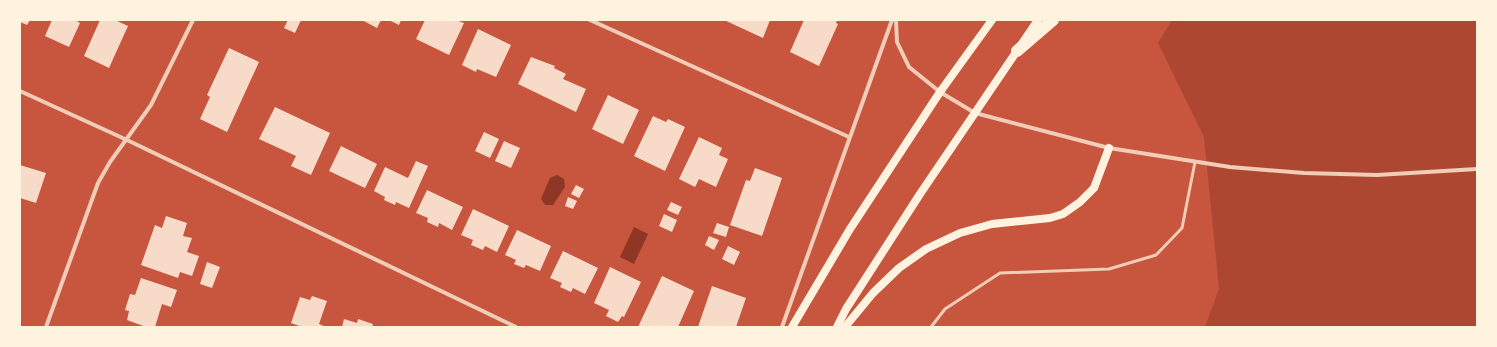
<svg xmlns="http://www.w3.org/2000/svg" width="1497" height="347" font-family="'IBM Plex Sans',sans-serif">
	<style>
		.green { fill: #ae4732 }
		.water { fill: #8f3625 }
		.building { fill: #f7dbc8 }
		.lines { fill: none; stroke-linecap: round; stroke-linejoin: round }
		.service { stroke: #f1ccb7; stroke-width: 3 }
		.minor { stroke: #f1ccb7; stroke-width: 4 }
		.secondary { stroke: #fff3e0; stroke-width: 8 }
		.motorway { stroke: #fff3e0; stroke-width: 12 }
	</style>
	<rect width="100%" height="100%" fill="#c8553d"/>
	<path class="green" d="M1172 20H1477V327H1205L1219 289 1204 137 1158 43Z"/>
	<g class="water">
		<path d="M557 175 564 179 565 187 553 205H545L541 199 550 178Z"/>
		<path d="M634 227 648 234 634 264 620 257Z"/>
	</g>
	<g class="building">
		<path d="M20 20H30L27 25 20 22Z"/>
		<path d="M52 20H75L80 23 69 47 45 36Z"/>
		<path d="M100 20H115L128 26 109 68 84 56Z"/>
		<path d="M288 20H301L295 33 284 28Z"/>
		<path d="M362 20H381L377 28Z"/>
		<path d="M389 20H401L399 25Z"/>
		<path d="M425 20H456L464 23 449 55 416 39Z"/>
		<path d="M724 20H770L763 38Z"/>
		<path d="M804 20H837L836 23 838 24 819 66 790 52Z"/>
		<path d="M478 29 511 45 496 77 477 69 476 72 462 65Z"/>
		<path d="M229 48 259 62 227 132 200 119 210 97 207 95Z"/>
		<path d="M531 57 555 66 554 68 566 74 563 79 586 89 576 112 518 84Z"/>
		<path d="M608 95 639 110 623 144 592 129Z"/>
		<path d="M275 107 330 133 311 175 291 166 296 156 259 139Z"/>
		<path d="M653 116 666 122 668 119 685 127 665 171 634 156Z"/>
		<path d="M484 132 499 139 490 158 475 151Z"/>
		<path d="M699 137 722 148 719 155 728 159 716 187 699 179 695 187 679 179Z"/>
		<path d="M504 141 520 148 511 168 495 161Z"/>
		<path d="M341 146 377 164 365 188 329 171Z"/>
		<path d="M416 161 428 166 409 208 396 202 395 205 384 200 385 197 374 191 385 167 408 178Z"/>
		<path d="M20 165 46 173 36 203 20 198Z"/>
		<path d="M755 168 782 178 762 236 730 225 746 180 750 181Z"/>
		<path d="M576 185 584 189 579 198 571 194Z"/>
		<path d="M427 190 463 207 452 230 439 223 438 227 427 222 428 218 416 213Z"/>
		<path d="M568 197 577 201 573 209 565 206Z"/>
		<path d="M671 202 682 207 678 215 667 210Z"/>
		<path d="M473 209 509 226 497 252 485 246 483 250 471 245 473 240 461 235Z"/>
		<path d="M664 214 677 220 672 232 659 226Z"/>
		<path d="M166 216 187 223 183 236 192 238 187 252 199 256 192 276 180 272 178 278 141 265 155 225 162 228Z"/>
		<path d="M717 223 729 227 726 237 713 233Z"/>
		<path d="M517 230 551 246 540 271 526 265 524 268 514 264 516 260 505 255Z"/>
		<path d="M709 236 719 240 714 250 705 245Z"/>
		<path d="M728 246 740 252 734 265 722 259Z"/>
		<path d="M563 251 598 268 585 294 573 288 571 292 560 287 562 283 550 278Z"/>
		<path d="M207 262 220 267 212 288 200 284Z"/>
		<path d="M610 267 641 282 624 317 622 316 618 322 606 316 609 310 594 303Z"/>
		<path d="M662 276 694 291 678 327H638Z"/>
		<path d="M141 278 177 290 171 307 162 304 155 327H146L127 320 129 311 125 310 130 294 135 295Z"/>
		<path d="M712 286 746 298 736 327H698Z"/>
		<path d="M312 296 327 301 319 324 326 327H302L291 323 300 297 310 300Z"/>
		<path d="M344 319 357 323 358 319 373 324 372 327H342Z"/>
	</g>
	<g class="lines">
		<path class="service" d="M931 327 945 309 1000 273 1109 269 1156 255 1182 228 1195 162"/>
		<g class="minor">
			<path d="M590 20 849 137"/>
			<path d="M896 20 897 42 909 67 940 92 975 113 1109 148 1230 167 1304 173 1377 175 1477 169"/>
			<path d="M20 91 127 140 516 327"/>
			<path d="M46 327 98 183 110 162 151 105 193 20"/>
			<path d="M782 327 892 20"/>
		</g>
		<g class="secondary">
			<path d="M792 327 850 229 940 92 992 20"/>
			<path d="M837 327 846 309 920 194 1038 20"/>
			<path d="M845 327 873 293 899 268 926 249 960 233 992 224 1050 218 1063 214 1080 202 1094 188 1109 148"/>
		</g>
		<path class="motorway" d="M1017 51 1053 20"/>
	</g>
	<rect width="1497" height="347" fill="none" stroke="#fff3e0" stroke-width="42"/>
</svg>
